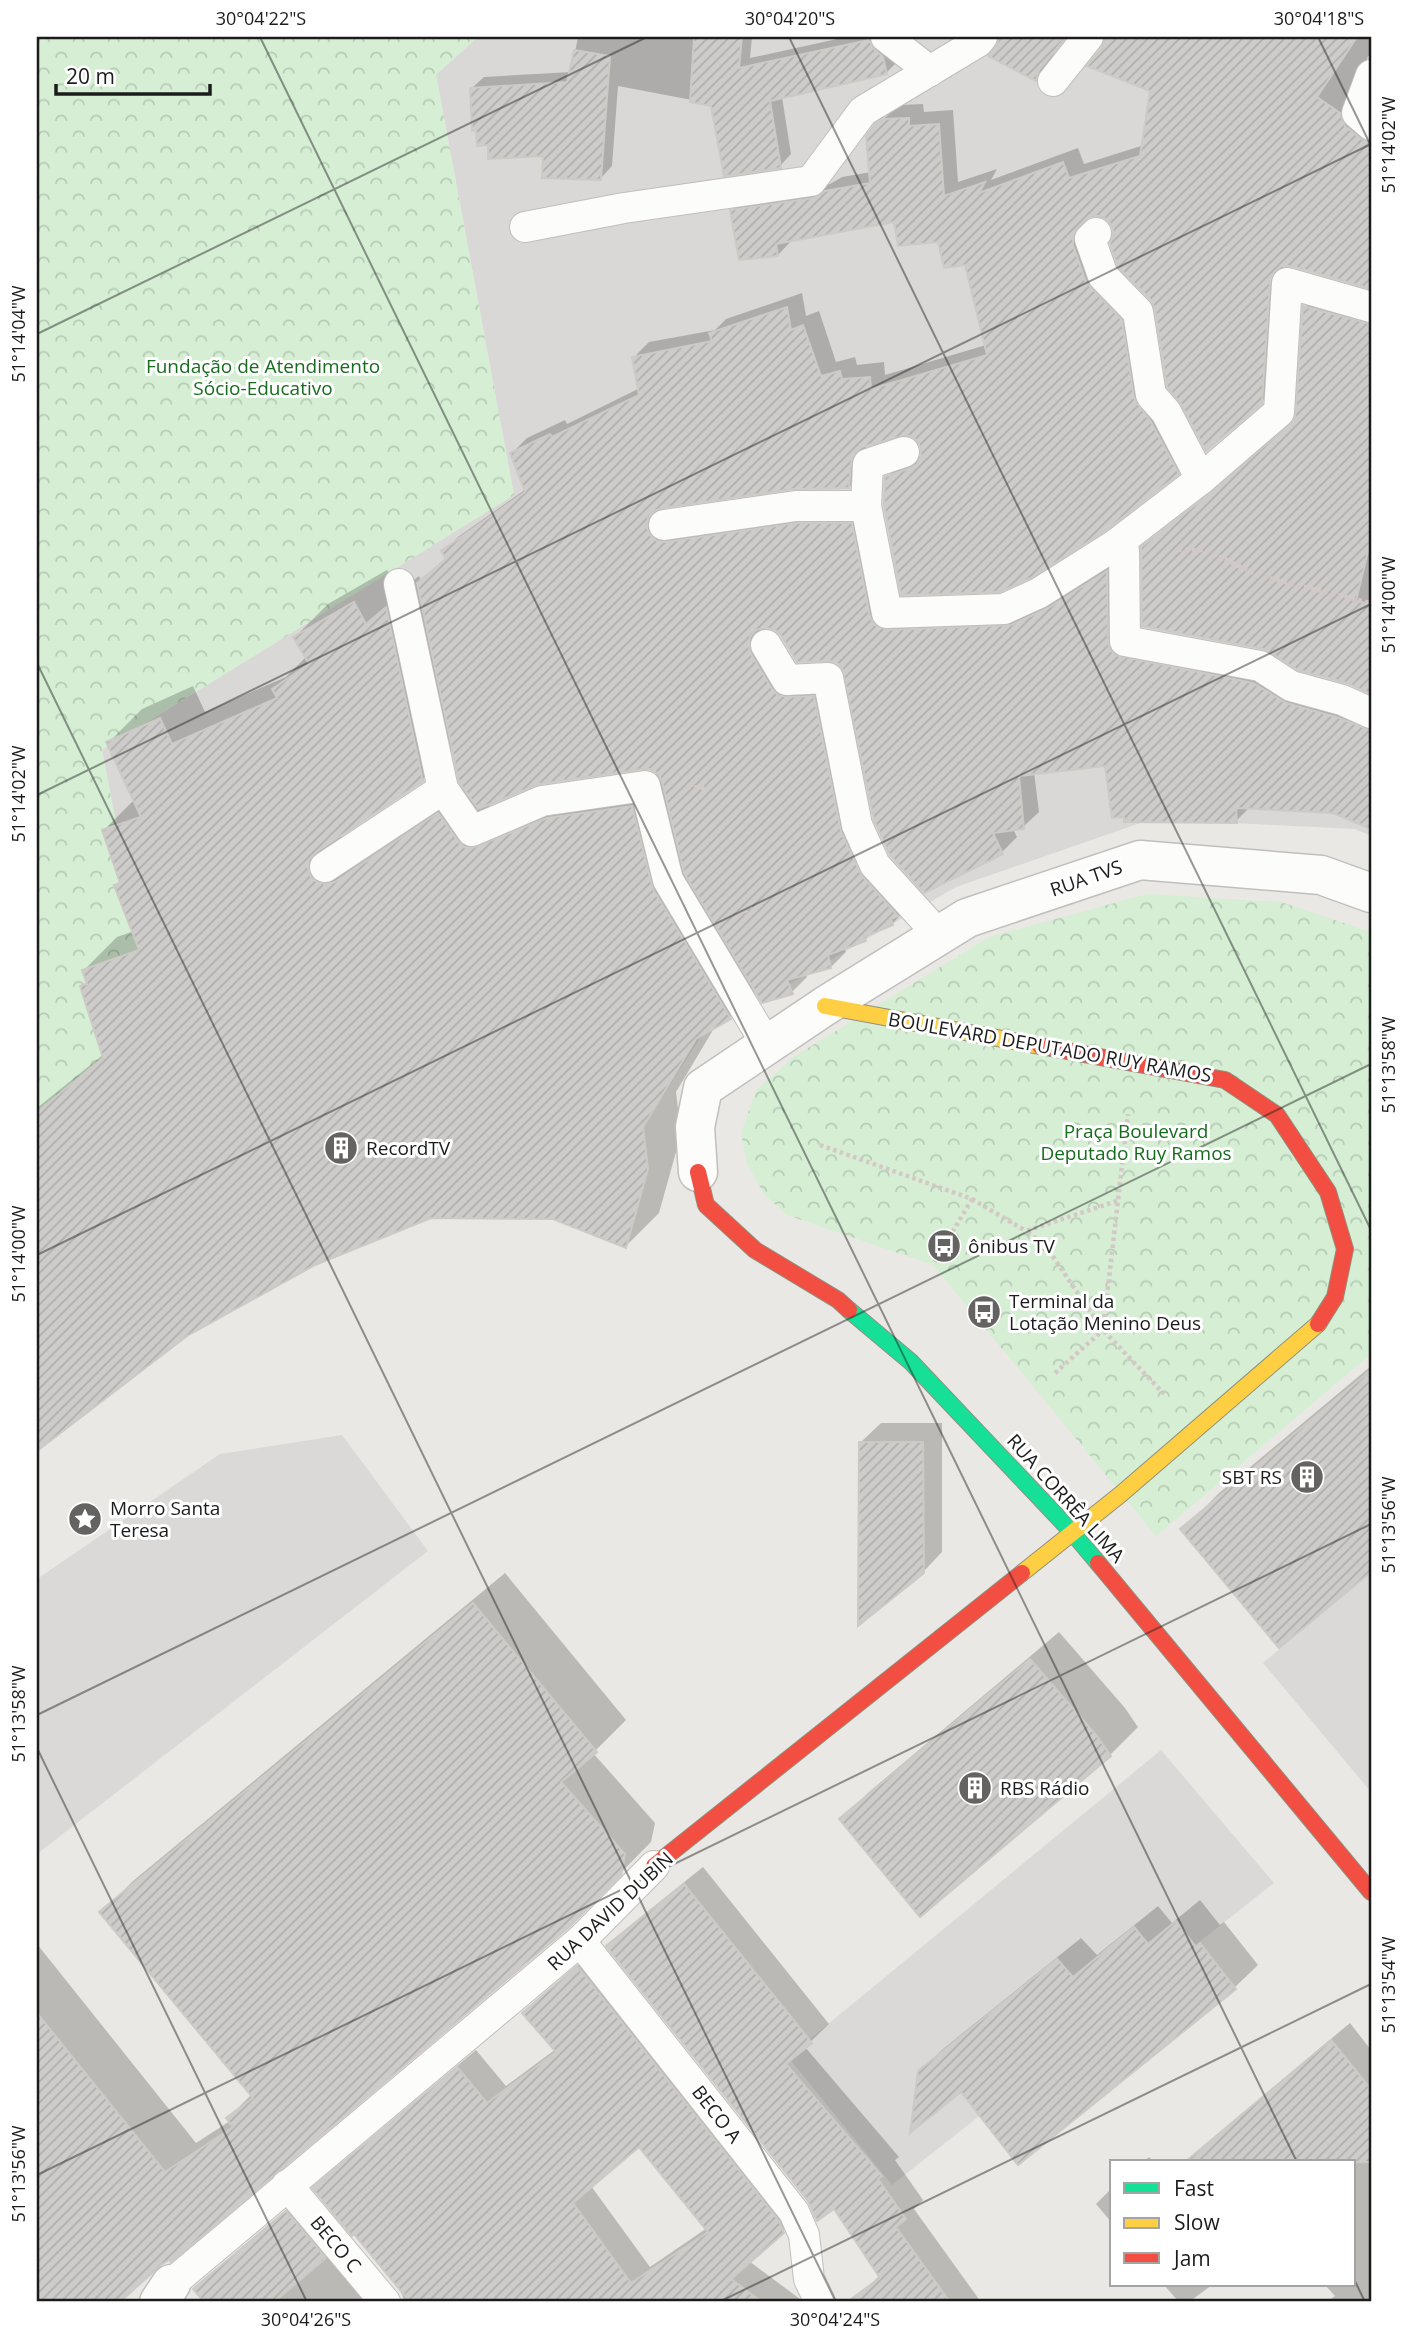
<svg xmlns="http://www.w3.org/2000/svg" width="1408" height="2339" font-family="'Open Sans',sans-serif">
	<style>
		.residential { fill: #d9d8d6 }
		.park { fill: url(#park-crowns) }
		.parking { fill: #dad9d8 }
		.shadow { fill: #0003; fill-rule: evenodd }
		.building { fill: url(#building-hatch); stroke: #cdcac6; stroke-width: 2; fill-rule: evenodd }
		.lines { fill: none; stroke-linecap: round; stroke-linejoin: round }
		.lane-casing { stroke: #c0bfbd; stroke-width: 32 }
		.street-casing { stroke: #c0bfbd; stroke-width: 41 }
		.fast-casing { stroke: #90917f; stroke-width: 18 }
		.slow-casing { stroke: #90917f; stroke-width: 18 }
		.jam-casing { stroke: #90917f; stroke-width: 18 }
		.path { stroke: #d3c8c6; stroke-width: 4.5; stroke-dasharray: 3.5 3.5; stroke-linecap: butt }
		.lane { stroke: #fcfcfb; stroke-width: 30 }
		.street { stroke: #fcfcfb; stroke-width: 38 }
		.fast { stroke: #16e098; stroke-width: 16 }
		.slow { stroke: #ffcf43; stroke-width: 16 }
		.jam { stroke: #f24e42; stroke-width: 16 }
		.ticks { fill: none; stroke: #1c1c1c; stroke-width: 2; stroke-opacity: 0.45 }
		.labels { text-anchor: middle; stroke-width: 6; stroke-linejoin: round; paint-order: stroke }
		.park-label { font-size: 19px; fill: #176d1d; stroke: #fff }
		.street-label { font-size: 19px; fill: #1c1c1c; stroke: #fff }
		.poi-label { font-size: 19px; fill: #1c1c1c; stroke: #fff; text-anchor: start }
		.neatline { fill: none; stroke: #1c1c1c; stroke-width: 2.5 }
		.ticks-label { font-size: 18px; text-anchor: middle; fill: #1c1c1c }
	</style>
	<defs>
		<pattern id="park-crowns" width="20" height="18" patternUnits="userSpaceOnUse" patternTransform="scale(1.75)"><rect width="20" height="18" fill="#d5eed4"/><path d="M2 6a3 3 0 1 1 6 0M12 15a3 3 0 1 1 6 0" fill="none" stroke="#b6ccb5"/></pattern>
		<pattern id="building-hatch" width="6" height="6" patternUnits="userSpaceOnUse" patternTransform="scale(1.75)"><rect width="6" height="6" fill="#ceccca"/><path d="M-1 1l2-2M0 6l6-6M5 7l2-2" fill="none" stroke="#b0afad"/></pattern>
	</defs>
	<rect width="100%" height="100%" fill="#eae8e4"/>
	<path class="residential" d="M478 37H1371V836L1355 829 1152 819 956 887 702 1035 643 1127 623 1112 635 1033 436 805 154 1017 102 750 514 495 436 74Z"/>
	<g class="park">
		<path d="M37 37H478L436 75 514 495 102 750 154 1017 37 1112Z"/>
		<path d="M1147 894 1281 902 1371 932V1354L1156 1536 933 1265 787 1215 764 1194 747 1164 741 1133 756 1090 795 1056 989 937Z"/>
	</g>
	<g class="parking">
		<path d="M342 1435 428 1551 37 1854V1579L220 1454Z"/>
		<path d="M1371 1572V1792L1263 1663Z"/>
		<path d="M1161 1750 1274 1883 892 2185 788 2057Z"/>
	</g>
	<g class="shadow">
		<path d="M578 37H752L750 58 846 37H885L898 61 886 73 782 97 791 154 780 166 713 104 618 86 612 166 601 178 545 154 490 144 472 88 484 77 571 72Z"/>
		<path d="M1001 37H1067L1054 53 1051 64 1036 79 1001 41Z"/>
		<path d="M1106 37H1371V56H1368L1355 90 1371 121V287L1292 264H1284L1276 387 1261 402 1157 308 1115 237 1114 227 1109 219 1100 214 1090 215 1087 219 1088 229 1136 305 1148 383 1193 458 1178 473 887 478 902 462 923 455 922 445 916 437 909 433 866 444 864 472 849 487H793L662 506 661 511 866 509 884 601 1027 611 1121 558 1122 625 1371 711V827L1333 812 1250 807 1236 821 1106 764 1034 772 1039 812 1023 827 1013 829 1017 837 1002 852 844 667 837 661 782 634 775 628 764 626 766 639 787 674 828 682 855 816 907 908 892 924 873 931 865 939 844 947 846 952 831 967 806 973 807 977 792 992 763 1001 757 990 730 1017 716 1025 676 1092 681 1134 659 1213 626 1246 553 1217H430L315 1263 186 1334 37 1449V1108L104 1054 81 987 88 981 84 970 117 937 134 931 116 886 121 881 104 830 134 800 108 743 142 709 193 686 205 712 286 677 306 657 295 637 328 604 387 570 399 592 419 576 421 581 447 557 443 552 458 537 526 489 512 453 527 438 565 420 567 424 640 388 634 357 649 342 715 330 726 319 802 293 806 316 819 311 836 362 855 357 857 365 884 362 885 375 986 345 967 263 940 241 895 220 793 239 778 255 732 211 747 196 830 184 842 177 871 172 876 125 900 105 923 104 924 112 953 110 958 182 997 169 991 180 1078 148 1084 164 1144 145 1152 90 1090 65 1107 41ZM454 748 464 786 370 849 344 844 340 834 422 780ZM642 767 652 768 660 774 582 785 491 808 488 803 539 782Z"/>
		<path d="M1320 292 1371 306V692L1347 682 1142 548 1158 533 1230 478 1297 418 1305 307Z"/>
		<path d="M1371 1366V1570L1280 1646 1183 1530 1218 1494Z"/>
		<path d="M881 1423H942V1552L923 1572 861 1442Z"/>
		<path d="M505 1573 626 1720 593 1753 655 1823 651 1842 567 1927 160 2263 116 2302H37V1944L196 2143 230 2121 228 2118 252 2094 102 1912 133 1881Z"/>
		<path d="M1059 1632 1125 1708 1138 1727 1110 1755 841 1819 869 1792Z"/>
		<path d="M703 1867 829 2024 805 2047 899 2157 895 2160 923 2200 914 2209 981 2302H868L862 2293 880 2275 835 2207 809 2200 609 1946 627 1928Z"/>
		<path d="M1200 1900 1220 1925 1224 1922 1258 1965 1235 1987 1018 2163 961 2090 919 2072 943 2049 1081 1938 1097 1955 1158 1906 1172 1923Z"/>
		<path d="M596 1949 801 2214 749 2261 804 2302H244L299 2249 280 2224 231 2257 305 2194 397 2301 405 2302 400 2290 315 2188 333 2170 476 2050 506 2086 556 2049 524 2013ZM640 2144 707 2228 650 2267 591 2186Z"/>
		<path d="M1350 2023 1371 2050V2302H1327L1335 2296 1325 2285H1354V2162H1225L1210 2143 1228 2125Z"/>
		<path d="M1149 2157 1154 2162H1143Z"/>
		<path d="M1112 2188V2223L1096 2204Z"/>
		<path d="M1164 2285H1212L1189 2302H1179Z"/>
	</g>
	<g class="building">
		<path d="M694 37H742L739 68 869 40 875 50 883 57 887 74 770 101 781 168 724 176 711 106 690 102Z"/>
		<path d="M999 37H1066L1039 70 1036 81 988 56 996 47Z"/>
		<path d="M1105 37H1357L1317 97 1340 113 1345 126 1360 138 1371 142V289L1292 266H1282L1274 272 1270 282 1262 404 1206 451 1181 404 1167 387 1155 309 1151 300 1118 267 1110 243 1113 237V228L1108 220 1100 216H1091L1084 221 1073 236V245L1086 282 1122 320 1134 398 1151 422 1179 474 1105 531 1031 578 1000 592 901 595 884 505 885 477 910 468 917 464 921 456 920 446 915 439 907 435 862 447 855 453 851 463 849 488 794 489 662 508 654 511 648 518 647 528 650 535 657 541 666 542 797 523H852L870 617 874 624 887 630 1011 625 1048 608 1107 571 1108 641 1110 649 1115 655 1253 683 1286 703 1336 717 1371 730V829L1333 813 1236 808 1237 823 1124 822V817L1112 818 1105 766 1019 776 1024 829 993 833 1003 854 924 893 890 855 874 820 842 668 836 662 828 661 797 662 781 635 774 629 765 628 756 630 750 637 749 646 751 654 772 689 778 695 788 697 814 696 841 832 862 876 898 916 891 919 893 925 864 937 866 941 828 955 831 968 787 980 793 994 762 1003 684 873 662 782 658 774 650 769H642L539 784 478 809 459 782 417 583 446 559 441 551 525 492 510 453 550 434 552 437 639 395 632 357 712 341 709 333 787 307 791 330 803 325 821 376 840 371 842 379 870 377 871 389 987 355 965 265 944 268 938 242 898 246 894 222 776 244 778 256 739 260 730 210 814 198 825 191 870 183 866 136 875 124 883 119 909 118V126L939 124 944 196 985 182 979 193 1063 162 1069 178 1140 156 1150 91 1087 66 1102 48Z"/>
		<path d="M574 50 610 56 601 180 542 178 543 156 488 159V145L477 146 476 130 472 131 470 88 567 82Z"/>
		<path d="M1303 306 1371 324V539L1356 601 1371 604V694L1347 683 1298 670 1264 649 1142 626 1141 547 1212 492 1295 419Z"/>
		<path d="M354 602 366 624 386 607 423 781 315 853 309 860 308 867 311 877 317 882 325 884 335 882 438 813 458 841 464 847 472 848 547 818 632 806 653 889 731 1019 696 1039 643 1127 648 1169 626 1248 553 1219 431 1218 315 1265 187 1336 37 1451V1112L103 1058 80 986 87 984 82 970 139 950 114 885 120 883 102 830 141 817 106 742 160 718 172 744 277 698 272 689 309 664 293 637Z"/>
		<path d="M1371 1370V1572L1279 1648 1180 1529Z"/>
		<path d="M859 1442H923L924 1573 858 1626Z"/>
		<path d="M473 1603 597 1752 561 1782 625 1854 621 1875 568 1928 171 2262 169 2260 161 2265 120 2302H37V2013L165 2172 233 2127 226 2118 253 2098 99 1912Z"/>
		<path d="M1030 1659 1097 1736 1111 1756 920 1917 839 1819Z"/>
		<path d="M684 1884 812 2043 786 2064 882 2176 878 2179 906 2219 896 2227 950 2302H847L880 2278 834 2209 817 2221 808 2201 606 1946Z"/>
		<path d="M1176 1921 1196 1947 1200 1943 1236 1989 1018 2165 961 2092 910 2133 918 2071 1057 1959 1073 1977 1134 1927 1148 1944Z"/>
		<path d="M577 1966 779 2221 784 2233 731 2279 762 2302H410L354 2234 352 2236 312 2188 457 2067 487 2103 556 2052 522 2013ZM639 2147 708 2232 631 2283 573 2203Z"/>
		<path d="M1331 2040 1371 2089V2162H1185Z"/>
		<path d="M286 2211 326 2258 274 2302H204L193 2289Z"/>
	</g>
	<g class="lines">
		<g class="lane-casing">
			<g id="lane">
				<path d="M886 37 930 71"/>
				<path d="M1371 75 1357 113 1371 125"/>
				<path d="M1053 81 1088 37"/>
				<path d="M525 227 624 208 811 181 863 111 978 42 982 37"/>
				<path d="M1096 233 1090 239 1103 276 1138 312 1151 395 1166 412 1201 479"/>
				<path d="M904 452 868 464 866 506 887 613 1004 609 1039 593 1115 545 1201 479 1279 412 1287 283 1371 307"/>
				<path d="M664 525 796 506H866"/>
				<path d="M1115 545 1124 551 1125 641 1260 666 1291 686 1342 700 1371 713"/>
				<path d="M399 584 443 789"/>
				<path d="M766 645 787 680 828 678 857 825 875 865 939 935"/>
				<path d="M325 867 443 789 472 831 542 801 645 786 668 880 767 1045"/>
				<path d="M580 1941 794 2212 804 2235 809 2279 820 2302"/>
				<path d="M287 2185 385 2302"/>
				<path d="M171 2284 580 1941 654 1866"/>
			</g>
		</g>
		<g class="street-casing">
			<g id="street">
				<path d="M698 1172 695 1127 703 1088 825 1006 967 918 1140 860 1321 875 1371 893"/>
				<path d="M159 2302 171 2284"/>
			</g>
		</g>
		<g class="fast-casing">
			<path id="fast" d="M849 1310 911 1362 1072 1532 1098 1563"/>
		</g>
		<g class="slow-casing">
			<g id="slow">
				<path d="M825 1006 1040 1046"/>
				<path d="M1022 1573 1121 1494 1318 1324"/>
			</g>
		</g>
		<g class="jam-casing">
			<g id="jam">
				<path d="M1040 1046 1225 1080 1277 1115 1328 1192 1345 1249 1335 1297 1318 1324"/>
				<path d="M698 1172 706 1205 755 1250 838 1300 849 1310"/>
				<path d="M1098 1563 1371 1892"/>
				<path d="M654 1866 1022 1573"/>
			</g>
		</g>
		<g class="path">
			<path d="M1178 550H1205L1260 576 1371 603"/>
			<path d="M687 787 705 788"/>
			<path d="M738 915 752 907"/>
			<path d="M820 1145 972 1199 933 1265"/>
			<path d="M972 1199 1026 1231"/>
			<path d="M1117 1201 1026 1231 1045 1245 1103 1330 1164 1394"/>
			<path d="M1055 1373 1103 1330 1128 1114"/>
		</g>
		<use href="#lane" class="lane"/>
		<use href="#street" class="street"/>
		<use href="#fast" class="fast"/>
		<use href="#slow" class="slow"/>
		<use href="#jam" class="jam"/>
	</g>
	<path class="ticks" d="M260 37 1297 2162M789 37 1371 1230M1318 37 1371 146M37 334 647 37M37 663 836 2302M37 795 1371 144M37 1255 1371 604M37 1715 1371 1064M37 1748 307 2302M37 2175 1371 1524M1354 2279 1365 2302M719 2302 1371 1984"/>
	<defs>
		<g id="building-disc" transform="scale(1.75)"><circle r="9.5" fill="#646362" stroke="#fff"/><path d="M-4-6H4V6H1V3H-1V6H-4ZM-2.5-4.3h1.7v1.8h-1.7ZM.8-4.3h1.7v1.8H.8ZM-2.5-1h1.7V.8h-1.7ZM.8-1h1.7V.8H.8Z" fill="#fff"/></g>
		<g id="bus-disc" transform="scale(1.75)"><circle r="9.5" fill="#646362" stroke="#fff"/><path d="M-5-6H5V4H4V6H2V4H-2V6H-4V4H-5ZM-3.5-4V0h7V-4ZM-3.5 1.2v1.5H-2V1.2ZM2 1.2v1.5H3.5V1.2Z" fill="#fff"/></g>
		<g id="sight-disc" transform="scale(1.75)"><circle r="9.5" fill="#646362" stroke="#fff"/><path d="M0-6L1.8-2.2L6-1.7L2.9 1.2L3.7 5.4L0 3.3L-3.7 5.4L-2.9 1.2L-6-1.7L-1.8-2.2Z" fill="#fff"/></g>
	</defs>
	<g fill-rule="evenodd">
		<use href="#building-disc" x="341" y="1148"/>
		<use href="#bus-disc" x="944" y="1246"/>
		<use href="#bus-disc" x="984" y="1312"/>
		<use href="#building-disc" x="1307" y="1477"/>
		<use href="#sight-disc" x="85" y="1519"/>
		<use href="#building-disc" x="975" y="1788"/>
	</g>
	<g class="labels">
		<g class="park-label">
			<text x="263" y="373">Fundação de Atendimento<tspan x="263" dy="22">Sócio-Educativo</tspan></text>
			<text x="1136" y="1138">Praça Boulevard<tspan x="1136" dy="22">Deputado Ruy Ramos</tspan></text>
		</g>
		<g class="street-label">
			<text transform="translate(1086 878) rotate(-19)" y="7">RUA TVS</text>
			<text transform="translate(1050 1047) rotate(10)" y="7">BOULEVARD DEPUTADO RUY RAMOS</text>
			<text transform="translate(1066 1498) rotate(48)" y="7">RUA CORRÊA LIMA</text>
			<text transform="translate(610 1911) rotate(-43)" y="7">RUA DAVID DUBIN</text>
			<text transform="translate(717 2114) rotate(52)" y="7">BECO A</text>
			<text transform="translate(336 2244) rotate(50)" y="7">BECO C</text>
		</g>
		<g class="poi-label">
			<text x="366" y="1155">RecordTV</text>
			<text x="968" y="1253">ônibus TV</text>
			<text x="1009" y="1308">Terminal da<tspan x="1009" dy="22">Lotação Menino Deus</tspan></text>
			<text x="1282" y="1484" text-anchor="end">SBT RS</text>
			<text x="110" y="1515">Morro Santa<tspan x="110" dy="22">Teresa</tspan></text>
			<text x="1000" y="1795">RBS Rádio</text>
		</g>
	</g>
	<rect width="1408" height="2339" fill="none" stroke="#ffffff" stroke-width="77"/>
	<rect x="1110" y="2160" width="245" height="126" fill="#ffffff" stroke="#a4a4a4" stroke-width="2"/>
	<rect x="1124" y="2183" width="35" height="10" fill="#16e098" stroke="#a4a4a4" stroke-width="2"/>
	<text x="1174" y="2196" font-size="21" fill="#1c1c1c">Fast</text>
	<rect x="1124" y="2218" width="35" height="10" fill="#ffcf43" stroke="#a4a4a4" stroke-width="2"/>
	<text x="1174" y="2230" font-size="21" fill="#1c1c1c">Slow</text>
	<rect x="1124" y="2253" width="35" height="10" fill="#f24e42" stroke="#a4a4a4" stroke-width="2"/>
	<text x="1174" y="2266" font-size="21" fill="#1c1c1c">Jam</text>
	<path d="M56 84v10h154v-10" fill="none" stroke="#1c1c1c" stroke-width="3.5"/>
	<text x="66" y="84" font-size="21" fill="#1c1c1c" stroke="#ffffff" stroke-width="5" paint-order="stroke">20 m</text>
	<rect x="38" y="38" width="1332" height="2262" class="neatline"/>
	<g class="ticks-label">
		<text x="261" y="25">30°04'22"S</text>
		<text x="790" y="25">30°04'20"S</text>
		<text x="1319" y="25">30°04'18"S</text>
		<text transform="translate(1389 145) rotate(-90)" y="6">51°14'02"W</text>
		<text transform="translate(19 334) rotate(-90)" y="6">51°14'04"W</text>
		<text transform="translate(1389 605) rotate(-90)" y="6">51°14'00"W</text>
		<text transform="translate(19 794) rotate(-90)" y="6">51°14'02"W</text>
		<text transform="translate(1389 1065) rotate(-90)" y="6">51°13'58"W</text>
		<text transform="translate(19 1254) rotate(-90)" y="6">51°14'00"W</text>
		<text transform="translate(1389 1525) rotate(-90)" y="6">51°13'56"W</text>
		<text transform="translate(19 1714) rotate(-90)" y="6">51°13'58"W</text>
		<text transform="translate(1389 1985) rotate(-90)" y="6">51°13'54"W</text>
		<text transform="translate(19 2174) rotate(-90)" y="6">51°13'56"W</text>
		<text x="306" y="2326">30°04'26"S</text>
		<text x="835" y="2326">30°04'24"S</text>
	</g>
</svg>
